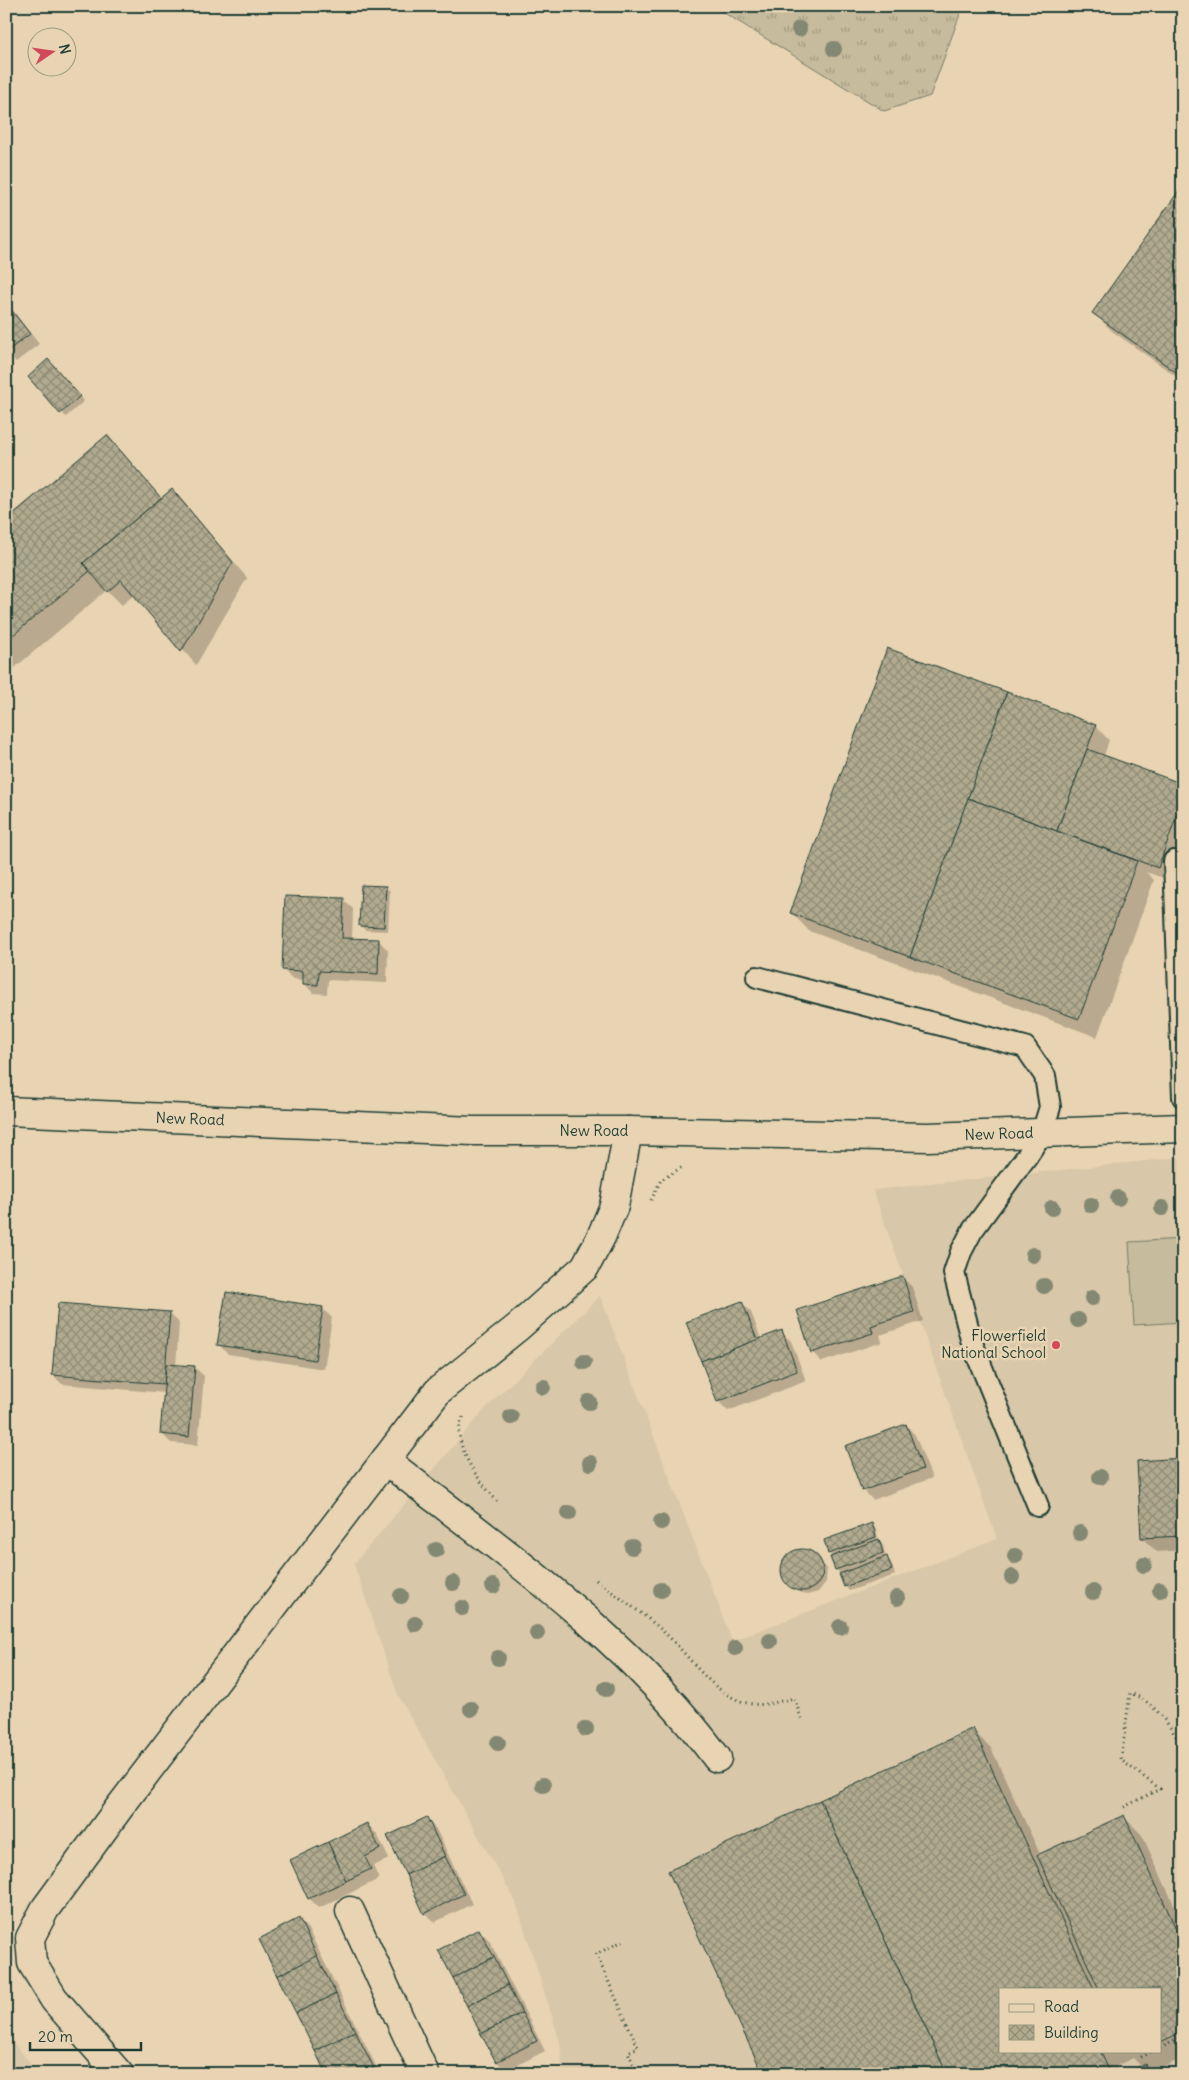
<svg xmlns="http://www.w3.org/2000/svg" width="1189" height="2080" font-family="Delius,sans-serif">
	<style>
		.built { fill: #d8c7a8; fill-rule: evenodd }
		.grass { fill: url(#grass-tufts); stroke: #737c68 }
		.pitch { fill: #c7bb9d; stroke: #737c68 }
		.shadow { fill: #0003; fill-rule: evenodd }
		.building { fill: url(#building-cross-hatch); stroke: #1f3d34 }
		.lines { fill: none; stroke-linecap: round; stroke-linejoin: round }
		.service-casing { stroke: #1f3d34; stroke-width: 24 }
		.minor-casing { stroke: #1f3d34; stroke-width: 31 }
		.secondary-casing { stroke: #1f3d34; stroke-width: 31 }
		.path { stroke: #1f3d34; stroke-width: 3; stroke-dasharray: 1 4; stroke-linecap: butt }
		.service { stroke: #e8d4b2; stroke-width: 20 }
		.minor { stroke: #e8d4b2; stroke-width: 28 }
		.secondary { stroke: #e8d4b2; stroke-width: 28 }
		.tree { fill: #838872 }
		.poi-dot { fill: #d1495b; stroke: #e8d4b2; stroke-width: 2 }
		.labels { text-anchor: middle; stroke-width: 5; stroke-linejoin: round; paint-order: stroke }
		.street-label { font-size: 15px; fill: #1f3d34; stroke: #e8d4b2 }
		.poi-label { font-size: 15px; fill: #1f3d34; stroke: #e8d4b2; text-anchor: end }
	</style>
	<defs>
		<pattern id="grass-tufts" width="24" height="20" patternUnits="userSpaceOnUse" patternTransform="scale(1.25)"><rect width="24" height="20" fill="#c7bb9d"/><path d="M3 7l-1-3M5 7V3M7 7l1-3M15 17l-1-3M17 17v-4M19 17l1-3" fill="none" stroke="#a19981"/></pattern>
		<pattern id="building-cross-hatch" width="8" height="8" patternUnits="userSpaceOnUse" patternTransform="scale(1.25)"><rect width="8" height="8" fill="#b1aa8f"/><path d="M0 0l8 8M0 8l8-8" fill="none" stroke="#8f8c76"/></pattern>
	</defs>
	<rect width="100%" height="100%" fill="#e8d4b2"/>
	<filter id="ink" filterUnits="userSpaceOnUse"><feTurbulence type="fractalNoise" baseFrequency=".02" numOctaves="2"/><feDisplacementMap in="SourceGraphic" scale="10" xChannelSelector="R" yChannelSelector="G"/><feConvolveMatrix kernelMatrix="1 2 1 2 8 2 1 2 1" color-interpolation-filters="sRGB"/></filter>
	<g filter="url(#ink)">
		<g class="built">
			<path d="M1183 1157V2074H563L560 2042 516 1902 398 1695 354 1564 485 1409 600 1296 732 1641 997 1539 873 1190ZM1000 1989H1160V2051H1000Z"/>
			<path d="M6 2034 39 2074H6Z"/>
		</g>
		<path class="grass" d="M713 6H963L930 96 884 111Z"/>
		<path class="pitch" d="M1183 1239V1322L1134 1325 1129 1242Z"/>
		<g class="shadow">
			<path d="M1183 187V381L1112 331 1094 313Z"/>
			<path d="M6 302 39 344 16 362 6 352Z"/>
			<path d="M52 365 84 401 66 417 29 377Z"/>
			<path d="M107 436 125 455 162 499 172 491 186 505 247 578 196 665 135 594 122 605 107 590 6 675V521Z"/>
			<path d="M6 502 11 509 6 513Z"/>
			<path d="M887 649 1095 726 1109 740 1104 756 1183 785V851L1172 881 1146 872 1154 880 1097 1037 809 931 791 912Z"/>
			<path d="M385 887 390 891 388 931 365 930 360 925Z"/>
			<path d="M343 900 353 909 352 939 378 940 388 950 387 983 328 980 327 994 313 993 304 983V980L293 979 283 970Z"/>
			<path d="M6 1277 13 1283 8 1336H6Z"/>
			<path d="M902 1277 912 1287 923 1321 880 1335 882 1342 822 1362 812 1352Z"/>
			<path d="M742 1303 751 1312 761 1339 781 1332 791 1341 806 1381 728 1411 718 1401Z"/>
			<path d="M322 1308 332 1318 324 1369 228 1354 219 1345Z"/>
			<path d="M170 1313 179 1323 176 1366 194 1367 204 1376 198 1445 171 1443 162 1434 165 1393 62 1384 53 1375Z"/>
			<path d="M906 1425 915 1435 932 1478 873 1500 863 1490Z"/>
			<path d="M1183 1459V1550L1157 1552 1142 1538Z"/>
			<path d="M872 1524 876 1529 879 1541 883 1545 886 1558 891 1562 895 1575 849 1591 845 1586 841 1574 836 1570 833 1557 829 1553Z"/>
			<path d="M807 1551 819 1558 827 1569 826 1582 818 1592 807 1595 795 1590 783 1575 784 1562 794 1552Z"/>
			<path d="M972 1730 991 1748 1040 1854 1123 1816 1142 1835 1183 1924V2058L1152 2072 1153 2074H1127L1142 2067 1133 2058 1116 2066 1120 2074H764ZM1000 1989H1160V2051H1000Z"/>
			<path d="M427 1819 436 1829 472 1904 435 1922 425 1913Z"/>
			<path d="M367 1824 377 1834 389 1859 373 1866 379 1879 319 1908 309 1898Z"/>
			<path d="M299 1920 308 1929 380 2074H328Z"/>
			<path d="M479 1930 489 1940 545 2051 506 2071 497 2062Z"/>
		</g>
		<g class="building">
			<path d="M1183 185V377L1092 313Z"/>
			<path d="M6 303 30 334 6 352Z"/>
			<path d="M48 359 80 396 60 414 28 377Z"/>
			<path d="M107 435 161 498 83 563 90 571 6 641V520Z"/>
			<path d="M172 489 233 562 181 652 121 580 107 592 83 563Z"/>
			<path d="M887 648 1007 692 910 957 790 913Z"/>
			<path d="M1007 692 1096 725 1057 831 968 798Z"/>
			<path d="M1087 749 1183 784V798L1158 868 1057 831Z"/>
			<path d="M968 798 1137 861 1079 1019 910 957Z"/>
			<path d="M361 885 386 886 384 927 359 926Z"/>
			<path d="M285 896 344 898 342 938 379 939 378 974 319 971 318 985 303 984V971L282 970Z"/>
			<path d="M903 1276 914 1312 871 1326 873 1333 811 1353 797 1310Z"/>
			<path d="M226 1292 323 1307 315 1360 217 1345Z"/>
			<path d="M742 1301 757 1340 701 1361 686 1322Z"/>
			<path d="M58 1303 170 1312 164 1384 52 1375Z"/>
			<path d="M782 1330 797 1371 717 1402 701 1361Z"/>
			<path d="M1179 1344H1183V1388H1182Z"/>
			<path d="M166 1364 195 1366 189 1437 160 1434Z"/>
			<path d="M906 1424 923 1469 862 1491 845 1446Z"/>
			<path d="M1183 1458V1536L1141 1538 1137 1461Z"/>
			<path d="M872 1523 876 1537 828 1554 824 1540Z"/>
			<path d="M879 1539 883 1553 835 1570 830 1557Z"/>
			<circle cx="802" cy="1570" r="21"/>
			<path d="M887 1556 892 1570 844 1587 839 1574Z"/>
			<path d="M973 1728 1094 1989H1000V2051H1100L1111 2074H947L820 1800Z"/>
			<path d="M820 1800 947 2074H763L668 1871Z"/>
			<path d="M1124 1815 1183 1944V2032L1160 2042V1989H1099L1037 1855Z"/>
			<path d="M427 1817 445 1856 406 1875 387 1836Z"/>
			<path d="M367 1823 380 1849 365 1857 371 1869 346 1881 328 1842Z"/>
			<path d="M328 1842 346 1881 308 1899 290 1860Z"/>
			<path d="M445 1856 464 1894 424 1914 406 1875Z"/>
			<path d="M299 1918 317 1956 277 1976 259 1939Z"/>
			<path d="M479 1929 494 1957 453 1978 438 1950Z"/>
			<path d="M317 1956 336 1994 296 2013 277 1976Z"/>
			<path d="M494 1957 508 1985 467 2006 453 1978Z"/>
			<path d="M508 1985 522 2013 481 2034 467 2006Z"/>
			<path d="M336 1994 355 2031 315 2051 296 2013Z"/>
			<path d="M522 2013 537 2041 496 2062 481 2034Z"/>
			<path d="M355 2031 374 2068 363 2074H326L315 2051Z"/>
			<path d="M1145 2064 1150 2074H1124Z"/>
		</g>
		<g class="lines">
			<g class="service-casing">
				<g id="service">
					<path d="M1174 861 1183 1097"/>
					<path d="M757 977 1025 1047 1045 1076 1050 1107 1042 1133 1027 1156 972 1231 961 1252 954 1273 972 1343 1038 1506"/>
				</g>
			</g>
			<g class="minor-casing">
				<g id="minor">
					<path d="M385 1460C502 1551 627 1637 717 1758"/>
					<path d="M350 1911 425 2074"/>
					<path d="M119 2074 54 1999 32 1963 30 1938 45 1909 119 1808 438 1391 518 1327 585 1267 601 1237 614 1206 628 1131"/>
				</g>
			</g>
			<g class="secondary-casing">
				<path id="secondary" d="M6 1111 473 1131H628L928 1137 1183 1128"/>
			</g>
			<g class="path">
				<path d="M651 1200 661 1180 684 1166"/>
				<path d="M463 1417C462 1421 459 1427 459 1432 461 1458 481 1483 497 1501"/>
				<path d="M596 1580C619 1598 645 1614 666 1634 692 1658 714 1698 752 1704 766 1706 780 1701 794 1698L802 1720"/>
				<path d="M1124 1807 1160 1789 1121 1760 1130 1693C1155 1702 1170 1726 1183 1748"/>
				<path d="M623 1941 596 1954 638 2047 628 2052 638 2074"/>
				<path d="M1160 2048 1183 2037"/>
				<path d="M1141 2057 1153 2051"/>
			</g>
			<use href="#service" class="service"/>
			<use href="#minor" class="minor"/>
			<use href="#secondary" class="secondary"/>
		</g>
		<g class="tree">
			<circle cx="799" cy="29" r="8"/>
			<circle cx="834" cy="49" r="8"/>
			<circle cx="1118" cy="1198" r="8"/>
			<circle cx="1091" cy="1205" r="8"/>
			<circle cx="1052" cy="1208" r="8"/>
			<circle cx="1162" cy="1208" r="8"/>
			<circle cx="1033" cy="1255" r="8"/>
			<circle cx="1044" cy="1286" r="8"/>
			<circle cx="1092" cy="1298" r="8"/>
			<circle cx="1078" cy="1320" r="8"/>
			<circle cx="584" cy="1362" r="8"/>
			<circle cx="543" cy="1387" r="8"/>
			<circle cx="589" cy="1402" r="8"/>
			<circle cx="511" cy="1417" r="8"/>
			<circle cx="590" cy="1463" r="8"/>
			<circle cx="1100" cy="1477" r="8"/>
			<circle cx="569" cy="1513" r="8"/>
			<circle cx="661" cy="1522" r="8"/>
			<circle cx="1080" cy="1533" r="8"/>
			<circle cx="632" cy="1547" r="8"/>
			<circle cx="436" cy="1550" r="8"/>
			<circle cx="1015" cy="1556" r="8"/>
			<circle cx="1144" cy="1565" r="8"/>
			<circle cx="1012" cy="1577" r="8"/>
			<circle cx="453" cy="1583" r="8"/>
			<circle cx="493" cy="1586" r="8"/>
			<circle cx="661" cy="1590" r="8"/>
			<circle cx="1160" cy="1590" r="8"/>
			<circle cx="1093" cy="1592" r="8"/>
			<circle cx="401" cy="1596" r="8"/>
			<circle cx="897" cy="1598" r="8"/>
			<circle cx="462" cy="1608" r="8"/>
			<circle cx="415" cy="1624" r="8"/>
			<circle cx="840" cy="1627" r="8"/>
			<circle cx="537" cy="1633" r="8"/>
			<circle cx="770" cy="1641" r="8"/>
			<circle cx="735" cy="1648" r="8"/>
			<circle cx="498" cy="1658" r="8"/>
			<circle cx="606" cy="1689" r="8"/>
			<circle cx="471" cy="1709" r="8"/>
			<circle cx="586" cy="1729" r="8"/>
			<circle cx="498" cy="1743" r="8"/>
			<circle cx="543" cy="1785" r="8"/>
		</g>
	</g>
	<circle class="poi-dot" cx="1056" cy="1345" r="5"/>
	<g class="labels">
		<g class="street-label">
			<text transform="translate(190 1119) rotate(2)" y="5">New Road</text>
			<text x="594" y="1136">New Road</text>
			<text transform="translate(999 1134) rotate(-2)" y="5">New Road</text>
		</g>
		<g class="poi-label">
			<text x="1046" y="1341">Flowerfield<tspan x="1046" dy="17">National School</tspan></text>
		</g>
	</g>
	<rect width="1189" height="2080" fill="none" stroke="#e8d4b2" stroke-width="25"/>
	<rect x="12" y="12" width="1164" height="2055" fill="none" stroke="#1f3d34" stroke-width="2" filter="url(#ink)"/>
	<rect x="999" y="1988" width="162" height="65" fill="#e8d4b2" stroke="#989880"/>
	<rect x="1009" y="2004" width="25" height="8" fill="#e8d4b2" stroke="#989880"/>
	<text x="1044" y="2012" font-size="15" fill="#1f3d34">Road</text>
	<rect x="1009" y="2025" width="25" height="15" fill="url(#building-cross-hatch)" stroke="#989880"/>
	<text x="1044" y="2038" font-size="15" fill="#1f3d34">Building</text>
	<g transform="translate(52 52) rotate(77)"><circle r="24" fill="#e8d4b2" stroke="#989880"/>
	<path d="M0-4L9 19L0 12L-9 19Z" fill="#d1495b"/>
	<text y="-8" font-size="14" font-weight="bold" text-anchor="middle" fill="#1f3d34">N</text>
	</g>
	<path d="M30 2042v8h111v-8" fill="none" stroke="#1f3d34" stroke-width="2.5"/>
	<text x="38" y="2042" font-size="15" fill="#1f3d34" stroke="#e8d4b2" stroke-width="4" paint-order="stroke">20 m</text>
</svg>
